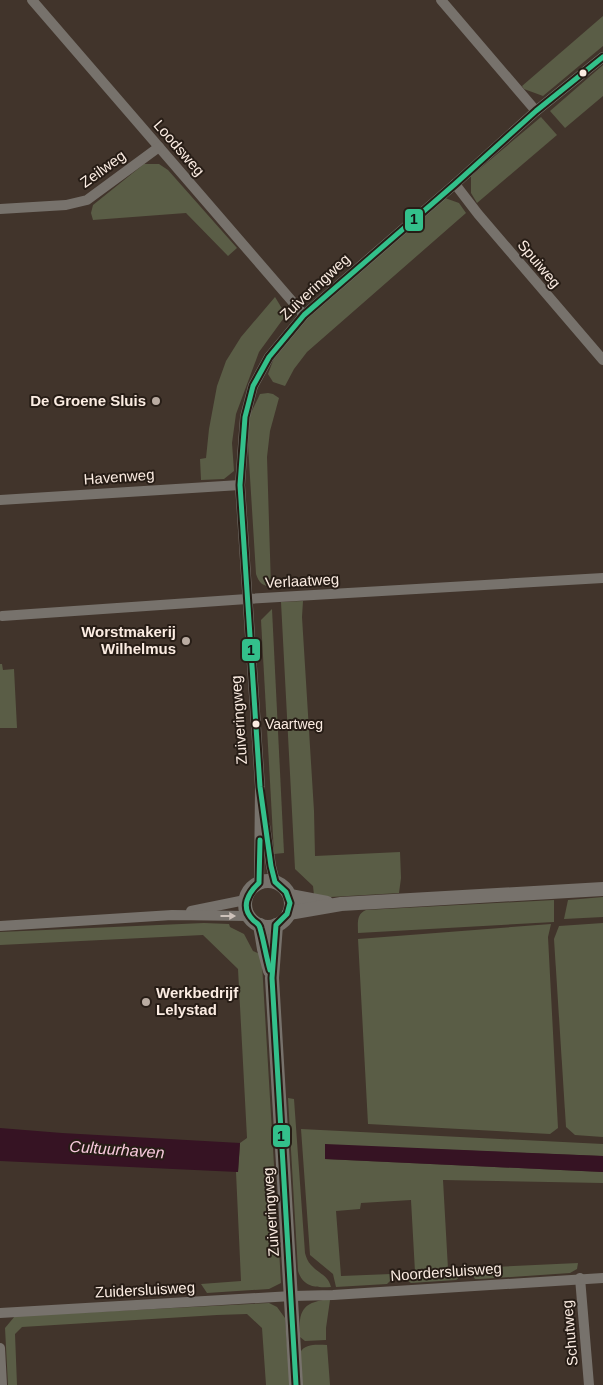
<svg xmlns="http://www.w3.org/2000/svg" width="603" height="1385" font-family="Helvetica,sans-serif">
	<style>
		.green { fill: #5a5d46 }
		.water { fill: #361323 }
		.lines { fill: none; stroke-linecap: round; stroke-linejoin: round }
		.minor { stroke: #77726c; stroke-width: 10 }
		.tertiary { stroke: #77726c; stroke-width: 14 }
		.bus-1-casing { stroke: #271d16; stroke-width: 9 }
		.bus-1 { stroke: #33c08b; stroke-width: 5 }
		.oneway { fill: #cdc1b9 }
		.bus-dot { fill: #fbece2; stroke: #271d16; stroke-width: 2 }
		.poi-dot { fill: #baaca2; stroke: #271d16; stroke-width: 2 }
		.labels { text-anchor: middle; stroke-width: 4; stroke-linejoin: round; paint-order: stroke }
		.bus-label { font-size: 14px; fill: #fbece2; stroke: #271d16; text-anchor: start }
		.street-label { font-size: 15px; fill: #fbece2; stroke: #271d16 }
		.poi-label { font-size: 15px; font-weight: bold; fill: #fbece2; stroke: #271d16; text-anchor: end }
		.water-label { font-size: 16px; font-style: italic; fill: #f8cadd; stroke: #271d16 }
		.line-badge { stroke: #271d16; stroke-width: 2 }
		.pale-badge-label { font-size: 14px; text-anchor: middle; font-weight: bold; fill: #111 }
	</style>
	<rect width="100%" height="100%" fill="#41342b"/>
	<g class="green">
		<path d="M603 16V46L543 96 524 89 522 86Z"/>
		<path d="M603 65V96L565 128 550 111Z"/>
		<path d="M541 117 557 135 477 203 471 193V176Z"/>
		<path d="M144 164H159L168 170 237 248 228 256 186 213 93 220 91 213 93 205Z"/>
		<path d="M445 198 459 203 466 213 307 352 294 369 285 386 273 382 268 374 274 358 299 325Z"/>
		<path d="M275 297 286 315 259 352 236 414 232 443 234 471 224 479 201 480 200 459 206 458 209 429 217 386 226 361 241 337Z"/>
		<path d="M268 393 273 394 279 398 270 431 267 457 271 587C262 585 259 583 256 574L248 445 249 417 260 394Z"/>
		<path d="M303 601 302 617 314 811 315 856 400 852 401 878 399 893 331 897 314 895 313 886 295 869 281 602Z"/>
		<path d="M272 609 284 853 274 854 261 620Z"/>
		<path d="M0 664H2L3 670 14 669 17 728H0Z"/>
		<path d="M603 897V917L564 919 568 900Z"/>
		<path d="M554 900V922L358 933C358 924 356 914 366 910Z"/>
		<path d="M204 923 229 924 230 927 244 934 253 951 260 954 262 964 281 1283 269 1289 207 1293 201 1284 241 1281 236 1172H238L240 1143 247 1138 238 969 203 935 0 945V932Z"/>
		<path d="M603 923V1137L575 1135 566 1127 554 939 559 926Z"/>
		<path d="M551 924 548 937 558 1128 550 1134 368 1124 358 939Z"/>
		<path d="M288 1098 294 1099 305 1253C306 1257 308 1262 311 1265 319 1274 328 1275 331 1287 316 1288 303 1287 298 1271Z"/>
		<path d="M301 1129 603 1144V1156L325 1145V1159L603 1172V1183L443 1180 448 1269 460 1270V1277L456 1280 411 1283 405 1279 402 1272H415L411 1200 361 1203 360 1209 336 1211 341 1276 391 1274V1280L387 1284 336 1287 333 1274 310 1255Z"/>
		<path d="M578 1263 577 1269 570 1273 480 1279H475L471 1273V1268Z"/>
		<path d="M323 1300H330L326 1328V1340L305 1341 300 1337C299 1316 299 1304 323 1300Z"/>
		<path d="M269 1303 277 1307 285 1318 290 1385H266L262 1328 247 1314 217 1315 22 1327 15 1334 17 1385H8L5 1328 15 1316Z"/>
		<path d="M327 1345 330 1385H302L300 1353C305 1343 317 1345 327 1345Z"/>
	</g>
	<g class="water">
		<path d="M0 1128 62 1133 240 1143 238 1172 0 1161Z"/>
		<path d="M325 1144 603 1156V1172L325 1159Z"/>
	</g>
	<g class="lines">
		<g class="minor">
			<path d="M32 0 304 315"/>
			<path d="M441 0 536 111"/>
			<path d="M455 184 478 214 603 360"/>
			<path d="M0 209 66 205 87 200 159 147"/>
			<path d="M0 500 240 485"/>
			<path d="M2 616 247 599 603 578"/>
			<path d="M265 825 271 866 275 882"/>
			<path d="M259 883 260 787 240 485 245 417 253 386 269 357 304 315 455 184 536 111 603 57"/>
			<path d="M191 911 245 900"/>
			<path d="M0 926 172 915 248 916"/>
			<path d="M580 1278 589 1385"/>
			<path d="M0 1313 292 1296 333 1295 603 1278"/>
			<path d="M0 1348 2 1385"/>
		</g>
		<g class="tertiary">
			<circle cx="268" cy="904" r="23"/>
			<path d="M290 896 327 903"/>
			<path d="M289 913 341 904 603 889"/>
			<path d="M260 925 264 949 270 971"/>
			<path d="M276 925 272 978 296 1385"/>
		</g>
		<g class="bus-1-casing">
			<g id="bus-1">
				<path d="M260 840 259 883C248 893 240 907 253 920 256 923 259 923 260 928 264 942 266 956 270 970"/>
				<path d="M296 1385 272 978 276 925 287 914 290 903 286 892 275 882 271 866 260 787 240 485 245 417 253 386 269 357 304 315 455 184 536 111 603 57"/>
			</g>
		</g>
		<use href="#bus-1" class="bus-1"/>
	</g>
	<defs><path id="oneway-solid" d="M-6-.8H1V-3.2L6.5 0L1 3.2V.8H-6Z" transform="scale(1.25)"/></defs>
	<use class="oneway" href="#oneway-solid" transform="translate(228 916)"/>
	<g class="bus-dot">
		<circle cx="583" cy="73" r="4.5"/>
		<circle cx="256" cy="724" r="4.5"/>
	</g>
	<g class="poi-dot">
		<circle cx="156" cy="401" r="5"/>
		<circle cx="186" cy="641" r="5"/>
		<circle cx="146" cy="1002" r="5"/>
	</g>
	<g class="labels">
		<g class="bus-label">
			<text x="265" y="729">Vaartweg</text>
		</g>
		<g class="street-label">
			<text transform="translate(179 148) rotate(49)" y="5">Loodsweg</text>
			<text transform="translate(103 169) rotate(-36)" y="5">Zeilweg</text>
			<text transform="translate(539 264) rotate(50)" y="5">Spuiweg</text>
			<text transform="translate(315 287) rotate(-43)" y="5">Zuiveringweg</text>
			<text transform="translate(119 477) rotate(-4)" y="5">Havenweg</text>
			<text transform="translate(302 581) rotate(-3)" y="5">Verlaatweg</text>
			<text transform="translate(239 720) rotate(-94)" y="5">Zuiveringweg</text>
			<text transform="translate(271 1212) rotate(-94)" y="5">Zuiveringweg</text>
			<text transform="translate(446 1272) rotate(-4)" y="5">Noordersluisweg</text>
			<text transform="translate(145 1290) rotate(-3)" y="5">Zuidersluisweg</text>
			<text transform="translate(570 1333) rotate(-95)" y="5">Schutweg</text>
		</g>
		<g class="poi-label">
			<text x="146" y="406">De Groene Sluis</text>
			<text x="176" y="637">Worstmakerij<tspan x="176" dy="17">Wilhelmus</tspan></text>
			<text x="156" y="998" text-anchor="start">Werkbedrijf<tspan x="156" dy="17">Lelystad</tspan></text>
		</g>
		<g class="water-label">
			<text transform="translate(117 1149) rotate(4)" y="6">Cultuurhaven</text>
		</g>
	</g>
	<g class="line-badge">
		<rect x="404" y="208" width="20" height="24" rx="5" fill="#33c08b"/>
		<rect x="241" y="638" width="20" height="24" rx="5" fill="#33c08b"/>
		<rect x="272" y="1124" width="19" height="24" rx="5" fill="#33c08b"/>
	</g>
	<g class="pale-badge-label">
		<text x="414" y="224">1</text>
		<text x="251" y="655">1</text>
		<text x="281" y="1141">1</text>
	</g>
</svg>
